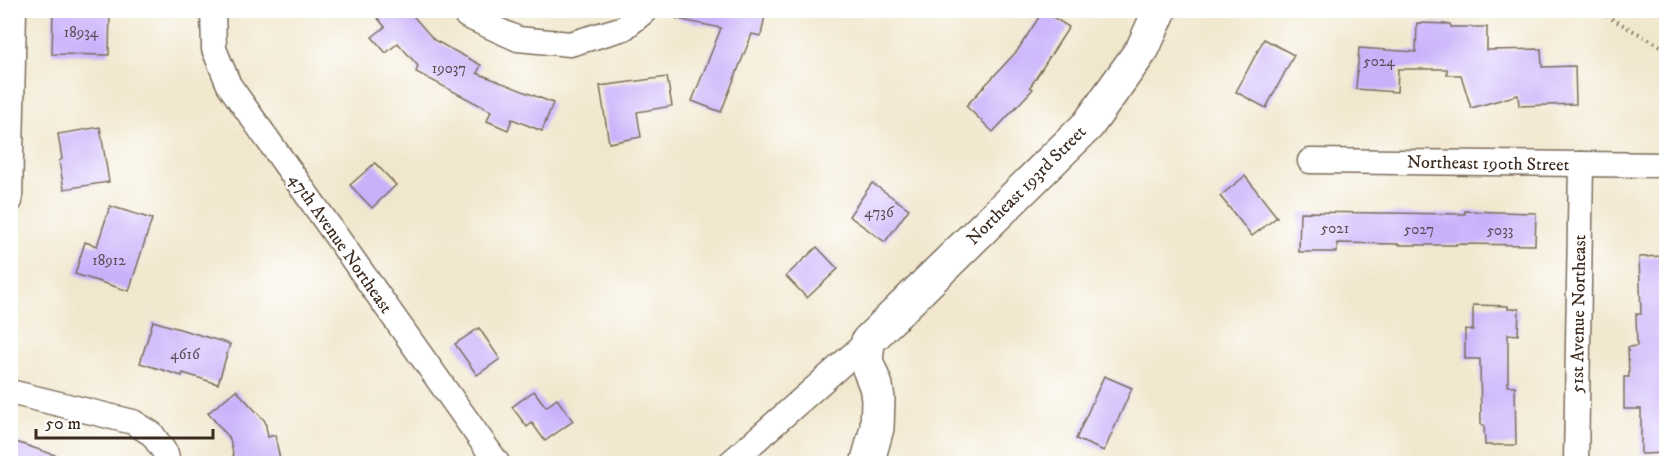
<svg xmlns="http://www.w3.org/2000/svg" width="1677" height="474" font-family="'IM FELL DW Pica',serif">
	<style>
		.building { fill: #c9b1fa }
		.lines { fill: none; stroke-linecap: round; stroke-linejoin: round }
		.street-casing { stroke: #7b6c5b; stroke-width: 27 }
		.secondary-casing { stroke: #7b6c5b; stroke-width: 36 }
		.path { stroke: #7b6c5b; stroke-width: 4; stroke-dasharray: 1.5 4.5; stroke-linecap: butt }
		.street { stroke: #fff; stroke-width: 24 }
		.secondary { stroke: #fff; stroke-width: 33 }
		.labels { text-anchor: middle; stroke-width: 4.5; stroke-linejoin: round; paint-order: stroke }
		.number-label { font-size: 15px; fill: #5e4c55 }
		.street-label { font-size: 18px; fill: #3b2a1e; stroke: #fff }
	</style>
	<rect width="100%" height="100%" fill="#fff"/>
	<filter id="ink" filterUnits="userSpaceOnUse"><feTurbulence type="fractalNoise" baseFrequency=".0167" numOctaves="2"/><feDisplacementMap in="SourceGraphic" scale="12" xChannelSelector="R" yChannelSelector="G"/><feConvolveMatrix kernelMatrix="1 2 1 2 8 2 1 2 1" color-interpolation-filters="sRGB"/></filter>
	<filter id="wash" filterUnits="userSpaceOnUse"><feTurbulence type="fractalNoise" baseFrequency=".008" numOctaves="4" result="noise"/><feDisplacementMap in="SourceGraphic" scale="24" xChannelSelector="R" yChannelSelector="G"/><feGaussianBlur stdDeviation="1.35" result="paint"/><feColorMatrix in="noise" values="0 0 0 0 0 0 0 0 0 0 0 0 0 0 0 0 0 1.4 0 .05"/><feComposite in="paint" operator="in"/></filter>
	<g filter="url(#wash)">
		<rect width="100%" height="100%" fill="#f1e7cd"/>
		<g id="blocks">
			<g class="building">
				<path d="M53 10H110L109 55 52 54Z"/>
				<path d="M371 10H408L434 40 481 65 477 73 553 103 542 131 512 119 508 130 487 121 491 111 416 72 418 66 398 43 386 53 372 37 385 27Z"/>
				<path d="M678 10H766L761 36 752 34 721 112 692 101 721 28 677 19Z"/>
				<path d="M1043 11 1069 27 1030 87 1033 89 993 132 966 106 1017 51Z"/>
				<path d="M1417 23 1450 24 1451 27H1487V50L1541 49 1542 67 1575 66 1576 104 1519 106 1518 95 1471 108 1461 75H1447V69H1398L1397 92 1356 89 1359 48 1416 52Z"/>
				<path d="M1264 39 1294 55 1266 108 1236 92Z"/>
				<path d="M667 77 672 106 637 112 641 137 609 143 600 86Z"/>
				<path d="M100 127 109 182 64 189 59 161 62 159 58 134Z"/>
				<path d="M375 163 396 185 372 208 350 185Z"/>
				<path d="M1245 176 1277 217 1252 236 1220 196Z"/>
				<path d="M872 183 909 209 885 242 849 216Z"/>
				<path d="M110 206 152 219 129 291 75 274 85 242 97 246Z"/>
				<path d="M1465 211 1536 213 1535 245 1456 244V245H1400V244L1337 243V252H1299L1300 212 1465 214Z"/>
				<path d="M817 247 838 269 807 298 786 276Z"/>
				<path d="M1666 256V453L1641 454V409H1624V377H1629L1628 347 1637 346 1636 314H1641L1639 257Z"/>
				<path d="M1473 305 1508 306V309H1519L1518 335 1508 334V386H1515L1516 445H1485L1484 425H1481L1480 359H1465V329L1473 330Z"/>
				<path d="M153 321 230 344 218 384 183 373 182 376 140 363Z"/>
				<path d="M479 328 500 359 477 375 455 344Z"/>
				<path d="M1104 376 1132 388 1104 451 1076 439Z"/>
				<path d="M236 390 265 421 268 437 275 435 281 464H235L230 439 208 413Z"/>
				<path d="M534 391 546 407 557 399 573 421 545 441 532 423 527 427 512 407Z"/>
				<path d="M10 440 70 460V464H10Z"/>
			</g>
		</g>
	</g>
	<g filter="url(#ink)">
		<use href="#blocks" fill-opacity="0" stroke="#7b6c5b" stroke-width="1.5"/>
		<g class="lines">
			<g class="street-casing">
				<g id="street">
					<path d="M213 10 214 49 229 85 498 464"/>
					<path d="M463 10 467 16 518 39 570 44 624 28 646 10"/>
					<path d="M1310 161 1666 165"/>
					<path d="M10 201 14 10"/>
					<path d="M10 392 133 422 152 434 166 454 168 464"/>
					<path d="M729 464 868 341"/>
					<path d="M1576 464 1581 164"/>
				</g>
			</g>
			<g class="secondary-casing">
				<path id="secondary" d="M867 464 877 428 878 399 876 386 866 361 868 341 1088 125 1143 48 1160 10"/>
			</g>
			<path class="path" d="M1596 10 1666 49"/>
			<use href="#street" class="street"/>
			<use href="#secondary" class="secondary"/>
		</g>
	</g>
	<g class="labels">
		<g class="number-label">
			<text x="81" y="37">18934</text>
			<text x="1379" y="66">5024</text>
			<text x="449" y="73">19037</text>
			<text x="879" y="217">4736</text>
			<text x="1335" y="233">5021</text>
			<text x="1419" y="234">5027</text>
			<text x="1500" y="235">5033</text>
			<text x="109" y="265">18912</text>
			<text x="185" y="359">4616</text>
		</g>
		<g class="street-label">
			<text transform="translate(1488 163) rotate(1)" y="6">Northeast 190th Street</text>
			<text transform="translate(1026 185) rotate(-45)" y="6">Northeast 193rd Street</text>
			<text transform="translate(341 243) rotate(55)" y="6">47th Avenue Northeast</text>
			<text transform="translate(1578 314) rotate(-89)" y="6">51st Avenue Northeast</text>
		</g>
	</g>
	<rect width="1677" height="474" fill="none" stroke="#fff" stroke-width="36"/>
	<path d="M36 429v9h177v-9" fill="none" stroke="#3b2a1e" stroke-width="3"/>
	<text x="45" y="429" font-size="18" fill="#3b2a1e" stroke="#ffffff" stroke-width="4.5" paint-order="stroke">50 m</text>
</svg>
